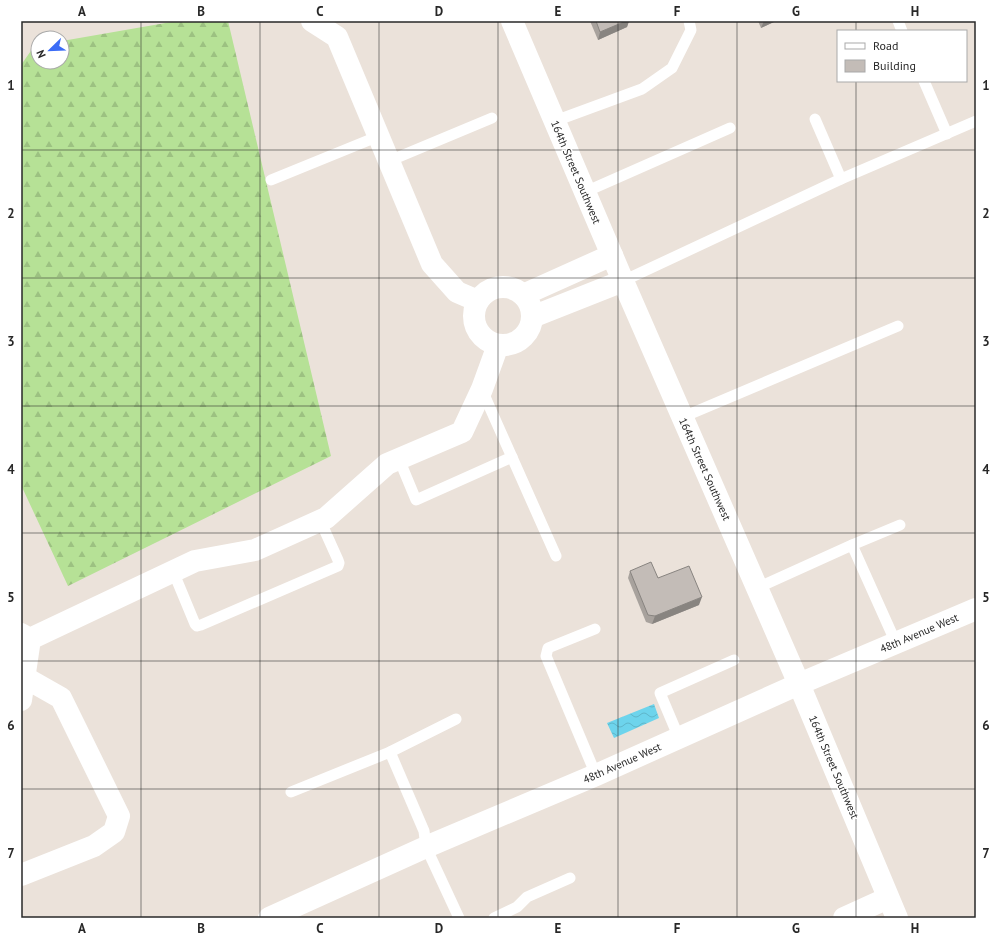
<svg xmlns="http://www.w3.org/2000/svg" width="997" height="939" font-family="'PT Sans',sans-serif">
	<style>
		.forest { fill: url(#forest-firs) }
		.water { fill: url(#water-waves) }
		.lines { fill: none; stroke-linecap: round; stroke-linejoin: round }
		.service { stroke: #fff; stroke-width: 11 }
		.minor { stroke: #fff; stroke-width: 22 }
		.tertiary { stroke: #fff; stroke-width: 22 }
		.wall { fill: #a8a29d }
		.shaded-wall { fill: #888480 }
		.building { fill: #c3bcb7; stroke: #888480 }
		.grid { fill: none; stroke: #282828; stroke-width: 1; stroke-opacity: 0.55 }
		.labels { text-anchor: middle; stroke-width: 3; stroke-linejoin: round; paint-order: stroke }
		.street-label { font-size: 11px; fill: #282828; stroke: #fff }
		.neatline { fill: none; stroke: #282828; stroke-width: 1.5 }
		.grid-label { font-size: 13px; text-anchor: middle; font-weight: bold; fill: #282828 }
	</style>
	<defs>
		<pattern id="forest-firs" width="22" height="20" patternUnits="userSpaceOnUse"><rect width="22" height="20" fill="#b6e196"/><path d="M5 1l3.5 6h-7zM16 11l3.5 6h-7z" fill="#9cc181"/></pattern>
		<pattern id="water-waves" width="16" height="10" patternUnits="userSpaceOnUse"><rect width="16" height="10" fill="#6dd4ec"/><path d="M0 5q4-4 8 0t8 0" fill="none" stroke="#5eb6ca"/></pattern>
	</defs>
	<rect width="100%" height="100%" fill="#ebe2da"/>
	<path class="forest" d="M177 21H228L331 456 68 586 21 485V65L35 45H38V62H62V41Z"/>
	<path class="water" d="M654 704 659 718 614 738 607 723Z"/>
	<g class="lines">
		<g class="service">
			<path d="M898 21 902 31"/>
			<path d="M924 81 947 134"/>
			<path d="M815 119 841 179"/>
			<path d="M555 121 642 89 672 68 691 30 689 21"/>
			<path d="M389 161 492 118"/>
			<path d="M271 180 379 136"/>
			<path d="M585 192 730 128"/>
			<path d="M623 281 841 179 976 121"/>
			<path d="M482 390 556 556"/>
			<path d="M683 417 898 326"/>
			<path d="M399 459 416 500 512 457"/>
			<path d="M852 545 900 525"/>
			<path d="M173 571 195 624 197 626 201 625 338 566 339 563 338 560 320 520"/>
			<path d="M757 588 852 545 896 643"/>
			<path d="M595 629 548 648 546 656 596 775"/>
			<path d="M679 738 660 693 734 660"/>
			<path d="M390 752 424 831 426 847 459 918"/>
			<path d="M291 792 390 752 456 719"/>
			<path d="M494 918 517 907 527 897 570 878"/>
		</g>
		<g class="minor">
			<path d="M312 21 337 37 432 264 457 292 478 301"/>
			<circle cx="503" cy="316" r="29"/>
			<path d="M523 295 612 255"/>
			<path d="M532 317 623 281"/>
			<path d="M21 634 30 639 195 561 255 550 326 518 387 464 462 432 482 389 498 345"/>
			<path d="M21 700 30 639"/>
			<path d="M21 875 94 846 114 832 119 816 61 698 24 677"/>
			<path d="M844 918 888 898"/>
		</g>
		<g class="tertiary">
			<path d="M512 21 623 281 799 684 897 918"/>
			<path d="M269 918 426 847 596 775 799 684 976 609"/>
		</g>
	</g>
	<g class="wall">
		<path d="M590 21H629L627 27 598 40Z"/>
		<path d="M758 21H776L761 28Z"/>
		<path d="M630 571 658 578 699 605 652 624 646 622 628 578Z"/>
	</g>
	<g class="shaded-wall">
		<path d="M626 21H629L627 27 598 40 600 32Z"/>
		<path d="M764 21H776L761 28Z"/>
		<path d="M702 597 699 605 652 624 655 616Z"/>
	</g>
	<g class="building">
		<path d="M596 21H626L600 32Z"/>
		<path d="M651 562 658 578 689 566 702 597 655 616 648 615 630 571Z"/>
	</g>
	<path class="grid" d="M141 21V918M260 21V918M379 21V918M498 21V918M618 21V918M737 21V918M856 21V31M856 81V918M21 150H976M21 278H976M21 406H976M21 533H976M21 661H976M21 789H976"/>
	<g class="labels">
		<g class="street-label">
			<text transform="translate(576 172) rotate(67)" y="4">164th Street Southwest</text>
			<text transform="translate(705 469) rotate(66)" y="4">164th Street Southwest</text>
			<text transform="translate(919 633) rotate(-23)" y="4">48th Avenue West</text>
			<text transform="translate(622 763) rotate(-24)" y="4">48th Avenue West</text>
			<text transform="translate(834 767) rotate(67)" y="4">164th Street Southwest</text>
		</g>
	</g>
	<rect width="997" height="939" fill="none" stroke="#ffffff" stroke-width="44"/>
	<rect x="837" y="30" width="130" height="52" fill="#ffffff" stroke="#a9a9a9"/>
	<rect x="845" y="43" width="20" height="6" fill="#ffffff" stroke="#a9a9a9"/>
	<text x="873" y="50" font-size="12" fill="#282828">Road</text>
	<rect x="845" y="60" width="20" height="12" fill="#c3bcb7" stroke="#a9a9a9"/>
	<text x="873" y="70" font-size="12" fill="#282828">Building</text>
	<g transform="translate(50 50) rotate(247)"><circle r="19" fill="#ffffff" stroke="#a9a9a9"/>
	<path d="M0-3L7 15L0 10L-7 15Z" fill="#3b6cf6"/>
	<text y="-6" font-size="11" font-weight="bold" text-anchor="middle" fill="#282828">N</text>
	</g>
	<rect x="22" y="22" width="953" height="895" class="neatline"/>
	<g class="grid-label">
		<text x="82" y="16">A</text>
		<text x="201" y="16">B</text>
		<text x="320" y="16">C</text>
		<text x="439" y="16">D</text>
		<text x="558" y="16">E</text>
		<text x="677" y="16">F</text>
		<text x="796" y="16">G</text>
		<text x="915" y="16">H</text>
		<text x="11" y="90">1</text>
		<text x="986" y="90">1</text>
		<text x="11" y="218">2</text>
		<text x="986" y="218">2</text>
		<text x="11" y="346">3</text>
		<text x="986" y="346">3</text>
		<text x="11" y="474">4</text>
		<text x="986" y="474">4</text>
		<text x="11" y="602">5</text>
		<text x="986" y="602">5</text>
		<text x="11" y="730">6</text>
		<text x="986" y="730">6</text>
		<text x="11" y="858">7</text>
		<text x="986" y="858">7</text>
		<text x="82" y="933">A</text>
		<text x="201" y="933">B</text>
		<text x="320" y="933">C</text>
		<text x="439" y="933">D</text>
		<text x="558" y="933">E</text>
		<text x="677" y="933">F</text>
		<text x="796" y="933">G</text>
		<text x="915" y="933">H</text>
	</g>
</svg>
